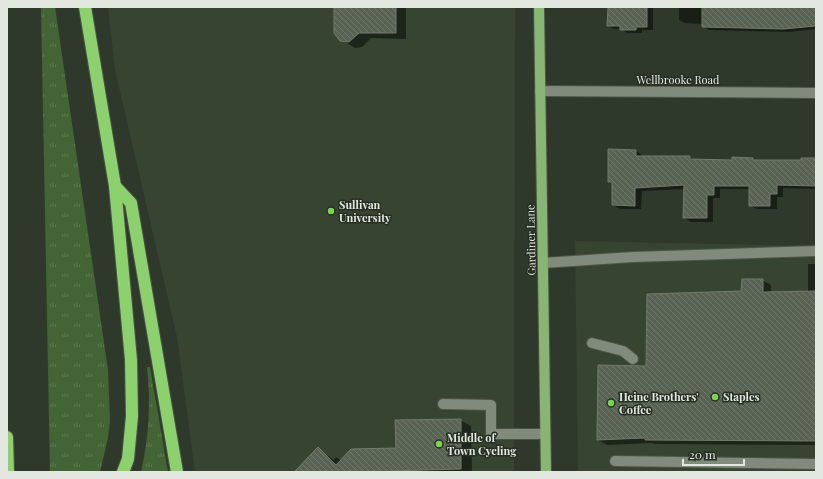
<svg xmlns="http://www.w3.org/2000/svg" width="823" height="479" font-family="'Playfair Display',serif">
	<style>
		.built { fill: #374432 }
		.grass { fill: url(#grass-tufts) }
		.shadow { fill: #0007 }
		.building { fill: url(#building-back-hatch); stroke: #717c6c }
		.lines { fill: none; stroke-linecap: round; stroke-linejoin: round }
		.minor-casing { stroke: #4c5449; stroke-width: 12 }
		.major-casing { stroke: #4c5449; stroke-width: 12 }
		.highway-casing { stroke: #4c5449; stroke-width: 14 }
		.minor { stroke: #808b7b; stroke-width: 10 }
		.major { stroke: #88b574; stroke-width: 10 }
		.highway { stroke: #8dd16f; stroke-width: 12 }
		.poi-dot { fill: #7dd154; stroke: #262f22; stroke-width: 1.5 }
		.labels { text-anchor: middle; stroke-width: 3; stroke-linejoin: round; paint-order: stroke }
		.street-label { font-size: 11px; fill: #e2e8e0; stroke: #262f22 }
		.poi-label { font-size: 11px; font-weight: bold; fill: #e2e8e0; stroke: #262f22; text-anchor: start }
	</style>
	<defs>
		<pattern id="grass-tufts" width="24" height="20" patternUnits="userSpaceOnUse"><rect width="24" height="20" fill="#436434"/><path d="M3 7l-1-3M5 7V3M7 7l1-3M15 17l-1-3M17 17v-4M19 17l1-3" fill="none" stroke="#5e7a51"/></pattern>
		<pattern id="building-back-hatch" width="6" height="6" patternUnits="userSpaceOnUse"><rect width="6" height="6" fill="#586354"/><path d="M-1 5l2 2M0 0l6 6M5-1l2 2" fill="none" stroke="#70796c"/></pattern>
	</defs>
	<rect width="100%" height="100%" fill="#2f392b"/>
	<g class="built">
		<path d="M108 7H515L514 472H195L177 337 115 70Z"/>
		<path d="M575 241 816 246V472H578Z"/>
	</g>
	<g class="grass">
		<path d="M41 7H55L108 370 110 421 108 438 100 472H50Z"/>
		<path d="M147 367H150L168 472H141C149 436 151 403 147 367Z"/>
	</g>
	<g class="shadow">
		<path d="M335 7H406V39L371 38 362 47 355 48 338 37 335 33Z"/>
		<path d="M609 7H653V30H642V33H627L621 29H614L608 26Z"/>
		<path d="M679 7H816V29L789 32 709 30 703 26V24L685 23 679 20Z"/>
		<path d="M636 151 642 155V157H690L694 160H816V189L783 188V197H777V209H757L750 206V189H720V198H713V222H691L684 218 685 189 642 191 641 209H620L613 205V184L609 182Z"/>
		<path d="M808 264H816V445L655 444 652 443 607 445 598 440 647 368 742 292 762 280 771 285V293L808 292Z"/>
		<path d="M460 420 471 426 472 472H296L318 449 334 460 336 457 342 461 397 449Z"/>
	</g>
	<g class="building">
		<path d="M346 7H396V33H359L349 42 340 41 334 33V8Z"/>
		<path d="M608 7H647V27H636V30H620V26H607Z"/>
		<path d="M702 7H816V26L783 29 702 27Z"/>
		<path d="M608 149 636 150V156H690V159L732 160V157L753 158V160H801V158H816V186L777 185V194H770V206H749V186H714V195H707V218H683L684 185 635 188V206L612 205V182H608Z"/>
		<path d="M742 279H763V292L816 291V441L645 440V438L597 440 598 365 646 366 647 294 741 291Z"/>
		<path d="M461 419V469L390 471V472H294L318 447 336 465 351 449 396 448 395 420Z"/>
	</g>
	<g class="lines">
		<g class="minor-casing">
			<g id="minor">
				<path d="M540 91 816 93"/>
				<path d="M543 263 633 257 816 251"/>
				<path d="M592 343 623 351 633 359"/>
				<path d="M443 404 491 405V434H545"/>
				<path d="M615 461 816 464"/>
			</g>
		</g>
		<g class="major-casing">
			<path id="major" d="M539 7 546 472"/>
		</g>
		<g class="highway-casing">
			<g id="highway">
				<path d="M85 7 115 186 131 360 132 416 128 459 123 472"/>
				<path d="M115 186 131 203 177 472"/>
				<path d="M7 437 8 472"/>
			</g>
		</g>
		<use href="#minor" class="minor"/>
		<use href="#major" class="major"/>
		<use href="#highway" class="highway"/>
	</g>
	<g class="poi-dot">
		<circle cx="331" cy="211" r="4"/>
		<circle cx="715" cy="397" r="4"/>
		<circle cx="611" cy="403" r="4"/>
		<circle cx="439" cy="444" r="4"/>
	</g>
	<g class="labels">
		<g class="street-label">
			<text x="678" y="84">Wellbrooke Road</text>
			<text transform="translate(531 240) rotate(-91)" y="4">Gardiner Lane</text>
		</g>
		<g class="poi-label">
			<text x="339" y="209">Sullivan<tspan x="339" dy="13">University</tspan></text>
			<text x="619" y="401">Heine Brothers'<tspan x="619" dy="13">Coffee</tspan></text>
			<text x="723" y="401">Staples</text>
			<text x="447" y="442">Middle of<tspan x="447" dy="13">Town Cycling</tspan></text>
		</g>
	</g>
	<rect width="823" height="479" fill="none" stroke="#e2e8e0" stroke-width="16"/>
	<path d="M683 459v6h61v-6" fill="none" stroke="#e2e8e0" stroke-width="2"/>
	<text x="689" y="459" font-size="12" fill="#e2e8e0" stroke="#262f22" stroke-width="3" paint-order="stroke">20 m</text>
</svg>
